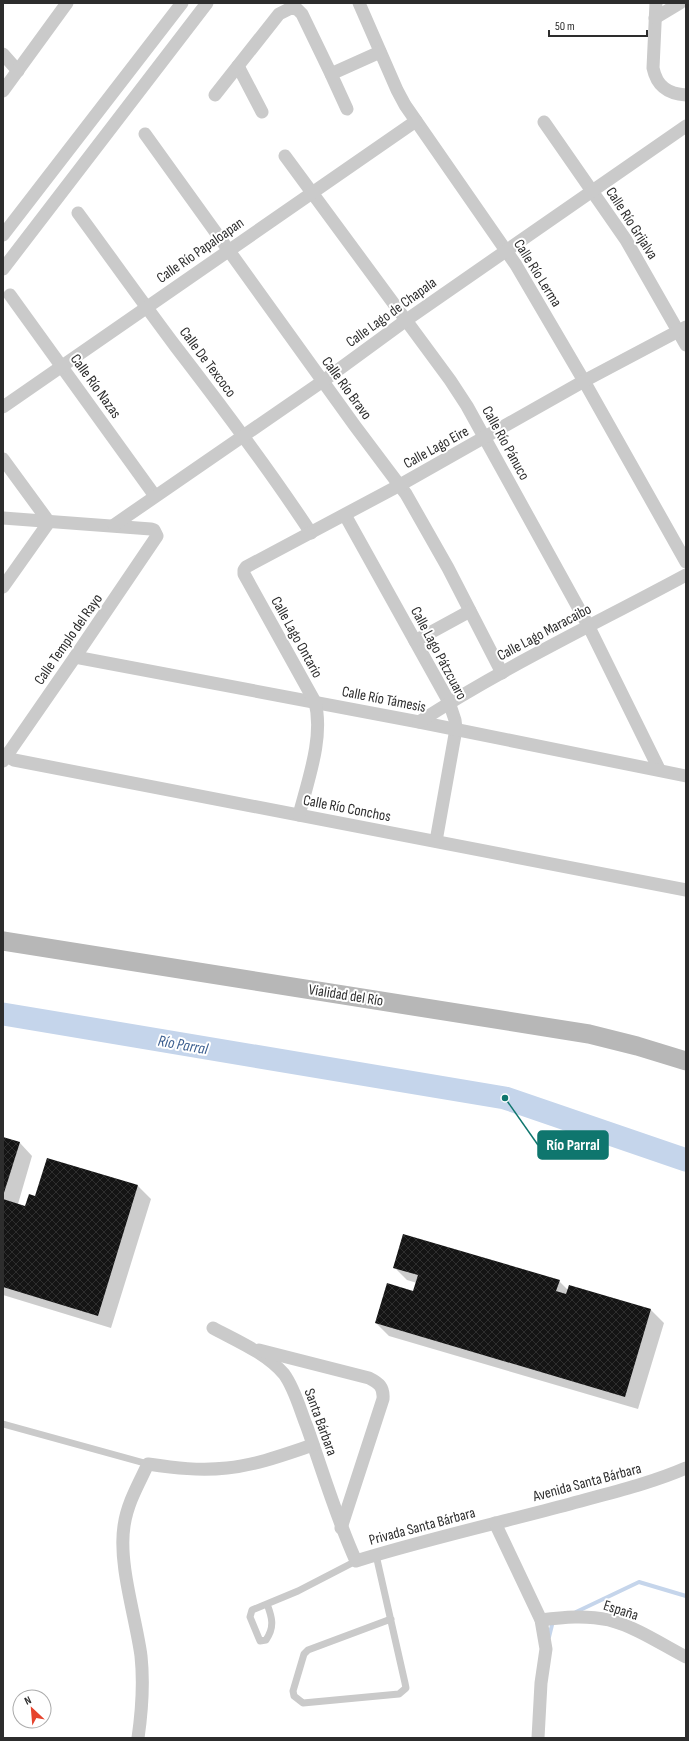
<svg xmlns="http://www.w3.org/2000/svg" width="689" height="1741" font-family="'Sofia Sans Condensed',sans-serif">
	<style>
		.shadow { fill: #0003 }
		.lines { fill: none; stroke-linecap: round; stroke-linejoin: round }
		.stream { stroke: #c5d5eb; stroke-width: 4 }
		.river { stroke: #c5d5eb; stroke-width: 23 }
		.building { fill: url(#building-cross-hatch) }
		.lane { stroke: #cacaca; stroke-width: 7 }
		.street { stroke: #cacaca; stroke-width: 13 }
		.secondary { stroke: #b7b7b7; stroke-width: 19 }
		.labels { text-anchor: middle; stroke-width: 4; stroke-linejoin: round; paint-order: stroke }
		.street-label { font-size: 15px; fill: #2d2d2d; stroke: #fff }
		.water-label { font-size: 16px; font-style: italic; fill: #3b5e8f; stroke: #fff }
		.leader { fill: none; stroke: #0f766e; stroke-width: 1.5 }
		.callout-dot { fill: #0f766e; stroke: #fff; stroke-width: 1.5 }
		.callout { fill: #0f766e; stroke: #0f766e; stroke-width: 1.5 }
		.callout-label { font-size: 16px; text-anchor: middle; font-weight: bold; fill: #fff }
	</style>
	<defs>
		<pattern id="building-cross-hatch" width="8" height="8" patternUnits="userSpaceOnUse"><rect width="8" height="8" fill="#141414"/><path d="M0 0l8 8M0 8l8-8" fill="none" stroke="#2e2e2e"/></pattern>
	</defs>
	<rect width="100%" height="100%" fill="#fff"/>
	<g class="shadow">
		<path d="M3 1138 20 1143 32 1156 18 1204 26 1207 36 1197 47 1159 138 1186 151 1199 111 1328 3 1295Z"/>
		<path d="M394 1267 559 1281 568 1290 569 1286 651 1310 664 1323 638 1409 389 1336 376 1323 414 1292 417 1283 407 1280Z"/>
	</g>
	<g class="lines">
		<g class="stream">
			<path d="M576 1612 639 1582 686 1596"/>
			<path d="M549 1637 553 1621"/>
		</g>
		<path class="river" d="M3 1014 505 1098 686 1160"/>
	</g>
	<g class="building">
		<path d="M3 1137 20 1142 3 1196Z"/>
		<path d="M47 1158 138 1185 98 1316 3 1287V1199L25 1206 29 1194 35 1196Z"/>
		<path d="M403 1234 560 1280 556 1291 566 1294 569 1285 651 1309 625 1397 375 1323 387 1283 413 1291 418 1275 393 1268Z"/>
	</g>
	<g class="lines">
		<g class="lane">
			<path d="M3 1424 148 1464"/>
			<path d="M376 1555 405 1683 406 1688 399 1694 303 1703 294 1696 293 1691 304 1654 308 1650 391 1619"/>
			<path d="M267 1604C272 1617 275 1627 266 1640L260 1641 250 1617 252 1610 298 1591 356 1561"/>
		</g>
		<g class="street">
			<path d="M359 3 397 90 405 105 516 265 584 381 686 562"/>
			<path d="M656 3 653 68C657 87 668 94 686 95"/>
			<path d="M655 18 680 3"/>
			<path d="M3 54 18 71"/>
			<path d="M238 66 262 112"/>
			<path d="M3 91 67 3"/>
			<path d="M215 95 279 14 291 8 297 9 302 14 331 74"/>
			<path d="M347 109 331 74 380 52"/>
			<path d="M544 122 626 240 686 345"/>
			<path d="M145 134 355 426 406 494 448 568 502 673"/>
			<path d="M285 156 450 380 467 406 589 627 659 769"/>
			<path d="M78 213C111 258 143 303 176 347 223 408 269 469 311 533"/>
			<path d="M3 235 182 3"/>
			<path d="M3 269 207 3"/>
			<path d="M10 295 155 496"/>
			<path d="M3 407 416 121"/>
			<path d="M3 459 49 522 3 587"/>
			<path d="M345 515 449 702 455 720 456 729 436 841"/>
			<path d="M3 518 151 529 154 530 157 536 75 657 3 761"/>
			<path d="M114 525 323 381 405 321 686 126"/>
			<path d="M415 641 470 611"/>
			<path d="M75 657 419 722 686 776"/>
			<path d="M419 722C504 667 597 623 686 575"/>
			<path d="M3 754 14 760 686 890"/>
			<path d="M299 815C308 780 324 737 315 702L244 574V570L246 567 400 485 584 381 686 327"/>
			<path d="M213 1328C237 1341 266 1353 284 1374 295 1389 300 1410 307 1427 323 1472 336 1517 356 1561 427 1539 499 1523 570 1504 609 1493 649 1484 686 1468"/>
			<path d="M259 1350 369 1378C379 1383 384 1387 383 1399L341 1528"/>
			<path d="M495 1523 541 1620 546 1649 541 1683 538 1738"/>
			<path d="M541 1620C564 1617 586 1615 609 1620 636 1627 661 1644 686 1657"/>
			<path d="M138 1738C142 1710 144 1684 141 1656 136 1618 118 1564 124 1526 127 1504 138 1485 148 1464 175 1468 200 1471 227 1468 257 1465 286 1454 313 1445"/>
		</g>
		<path class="secondary" d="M3 941 589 1034 637 1046 686 1061"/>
	</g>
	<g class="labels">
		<g class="street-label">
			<text transform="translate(632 223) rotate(57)" y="5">Calle Río Grijalva</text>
			<text transform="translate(200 250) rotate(-35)" y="5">Calle Río Papaloapan</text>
			<text transform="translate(538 273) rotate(58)" y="5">Calle Río Lerma</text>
			<text transform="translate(391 312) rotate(-36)" y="5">Calle Lago de Chapala</text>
			<text transform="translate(208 362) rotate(53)" y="5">Calle De Texcoco</text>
			<text transform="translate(96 386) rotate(54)" y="5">Calle Río Nazas</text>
			<text transform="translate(347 388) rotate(54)" y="5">Calle Río Bravo</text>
			<text transform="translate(506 443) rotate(61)" y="5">Calle Río Pánuco</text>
			<text transform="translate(436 447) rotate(-29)" y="5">Calle Lago Eire</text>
			<text transform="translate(544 632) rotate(-28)" y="5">Calle Lago Maracaibo</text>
			<text transform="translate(297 637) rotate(61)" y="5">Calle Lago Ontario</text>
			<text transform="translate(68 639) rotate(-55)" y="5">Calle Templo del Rayo</text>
			<text transform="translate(439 653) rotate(62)" y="5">Calle Lago Pátzcuaro</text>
			<text transform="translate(384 699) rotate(11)" y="5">Calle Río Támesis</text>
			<text transform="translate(347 808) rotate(11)" y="5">Calle Río Conchos</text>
			<text transform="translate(346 995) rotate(9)" y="5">Vialidad del Río</text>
			<text transform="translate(321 1422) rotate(70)" y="5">Santa Bárbara</text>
			<text transform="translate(587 1482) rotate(-15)" y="5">Avenida Santa Bárbara</text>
			<text transform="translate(422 1526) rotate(-15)" y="5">Privada Santa Bárbara</text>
			<text transform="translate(621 1610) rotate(18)" y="5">España</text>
		</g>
		<g class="water-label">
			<text transform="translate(183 1044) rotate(10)" y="6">Río Parral</text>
		</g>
	</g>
	<path class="leader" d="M505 1098L538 1145"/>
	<circle class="callout-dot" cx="505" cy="1098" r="4"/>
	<rect class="callout" x="538" y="1131" width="70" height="28" rx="4"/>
	<g class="callout-label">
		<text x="573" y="1150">Río Parral</text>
	</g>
	<rect width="689" height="1741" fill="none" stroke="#2d2d2d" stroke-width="8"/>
	<g transform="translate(32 1709) rotate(334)"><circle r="19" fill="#ffffff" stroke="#ababab"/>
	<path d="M0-3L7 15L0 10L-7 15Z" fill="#e6432d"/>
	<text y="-6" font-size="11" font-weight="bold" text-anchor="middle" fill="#2d2d2d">N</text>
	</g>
	<path d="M549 30v6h98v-6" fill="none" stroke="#2d2d2d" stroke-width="2"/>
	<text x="555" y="30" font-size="12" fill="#2d2d2d" stroke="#ffffff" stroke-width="3" paint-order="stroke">50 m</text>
</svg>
